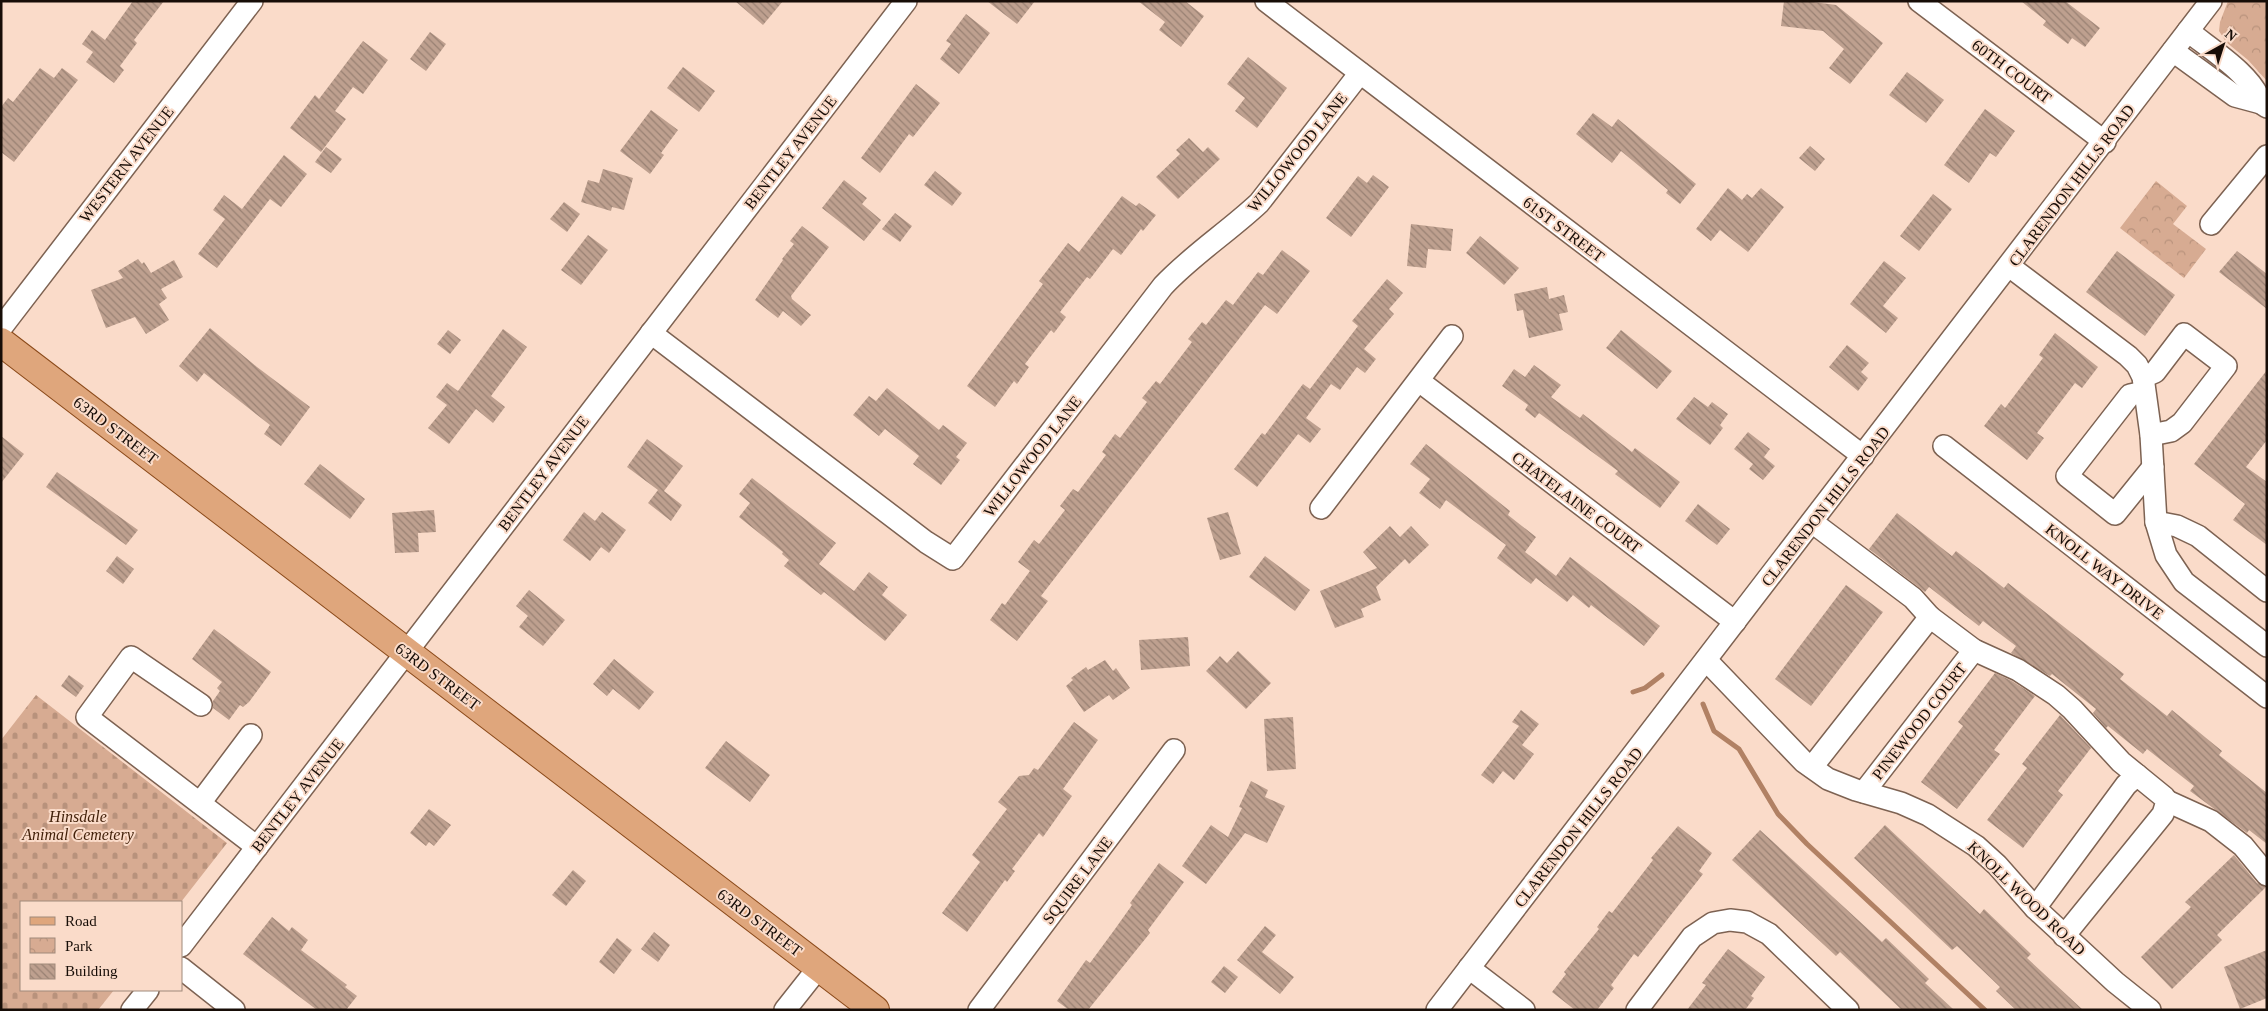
<svg xmlns="http://www.w3.org/2000/svg" width="2268" height="1011" font-family="'Times New Roman',serif">
	<style>
		.cemetery { fill: url(#cemetery-stones) }
		.park { fill: url(#park-crowns) }
		.lines { fill: none; stroke-linecap: round; stroke-linejoin: round }
		.stream { stroke: #b18164; stroke-width: 5 }
		.building { fill: url(#building-back-hatch) }
		.minor-casing { stroke: #7d6252; stroke-width: 24 }
		.major-casing { stroke: #8b4a1a; stroke-width: 30 }
		.minor { stroke: #fff; stroke-width: 21 }
		.major { stroke: #dfa67c; stroke-width: 28 }
		.labels { text-anchor: middle; stroke-width: 4; stroke-linejoin: round; paint-order: stroke }
		.street-label { font-size: 16px; fill: #170d07; stroke: #fadbc9 }
		.park-label { font-size: 16px; font-style: italic; fill: #411f08; stroke: #fadbc9 }
	</style>
	<defs>
		<pattern id="cemetery-stones" width="16" height="16" patternUnits="userSpaceOnUse" patternTransform="scale(1.25)"><rect width="16" height="16" fill="#d7ab92"/><path d="M2 7V4a2 2 0 0 1 4 0v3zM10 15v-3a2 2 0 0 1 4 0v3z" fill="#b8927c"/></pattern>
		<pattern id="park-crowns" width="20" height="18" patternUnits="userSpaceOnUse" patternTransform="scale(1.25)"><rect width="20" height="18" fill="#d7ab92"/><path d="M2 6a3 3 0 1 1 6 0M12 15a3 3 0 1 1 6 0" fill="none" stroke="#b8927c"/></pattern>
		<pattern id="building-back-hatch" width="6" height="6" patternUnits="userSpaceOnUse" patternTransform="scale(1.25)"><rect width="6" height="6" fill="#bea08f"/><path d="M-1 5l2 2M0 0l6 6M5-1l2 2" fill="none" stroke="#998173"/></pattern>
	</defs>
	<rect width="100%" height="100%" fill="#fadbc9"/>
	<path class="cemetery" d="M36 695 227 843 181 902H21V990H114L98 1010H1V740Z"/>
	<g class="park">
		<path d="M2228 1H2267V81L2248 60 2226 42 2219 31 2220 22Z"/>
		<path d="M2156 181 2187 206 2173 224 2206 249 2184 278 2120 228Z"/>
	</g>
	<g class="lines">
		<g class="stream">
			<path d="M1633 692 1645 688 1662 675"/>
			<path d="M1703 704 1714 731 1739 749 1778 814 1807 844 1985 1010"/>
		</g>
	</g>
	<g class="building">
		<path d="M133 1H164L134 40 137 43 120 66 124 70 114 83 86 62 93 52 82 44 92 30 105 40Z"/>
		<path d="M735 1H783L763 25Z"/>
		<path d="M987 1H1035L1017 24Z"/>
		<path d="M1138 1H1185L1204 16 1181 47 1159 30 1165 22Z"/>
		<path d="M1784 1H1806L1836 5 1883 43 1850 84 1829 68 1844 49 1823 31 1781 26Z"/>
		<path d="M2021 1H2065L2100 28 2085 47 2072 38 2068 44 2043 25 2046 21Z"/>
		<path d="M966 14 990 33 959 74 940 59 951 44 946 41Z"/>
		<path d="M430 32 446 44 426 71 410 59Z"/>
		<path d="M363 41 388 60 363 94 353 87 335 111 346 119 321 152 290 128 315 95 319 99Z"/>
		<path d="M1248 57 1287 88 1257 128 1235 111 1245 98 1227 84Z"/>
		<path d="M683 67 715 91 699 112 667 88Z"/>
		<path d="M40 68 54 78 62 68 78 80 14 162 1 152V107L8 98 13 102Z"/>
		<path d="M1907 72 1944 100 1926 123 1889 95Z"/>
		<path d="M916 84 940 103 913 137 909 134 880 173 861 158Z"/>
		<path d="M1985 109 2015 131 1996 157 1990 153 1969 183 1944 165Z"/>
		<path d="M651 110 678 130 661 153 664 155 650 174 620 151Z"/>
		<path d="M1593 113 1612 127 1618 119 1696 184 1680 204 1666 193 1668 190 1621 151 1612 163 1576 134Z"/>
		<path d="M1189 138 1203 152 1208 147 1220 159 1178 199 1156 177 1180 154 1176 150Z"/>
		<path d="M1810 146 1825 159 1815 171 1799 158Z"/>
		<path d="M326 147 342 159 331 173 315 162Z"/>
		<path d="M284 155 307 174 281 207 270 199 217 268 198 254 225 219 213 210 224 195 242 209Z"/>
		<path d="M603 169 633 178 624 210 612 207 611 211 581 202 588 180 599 183Z"/>
		<path d="M935 171 962 193 952 206 924 185Z"/>
		<path d="M1373 175 1389 187 1351 237 1326 218 1358 176 1367 183Z"/>
		<path d="M844 180 867 198 862 204 881 220 864 241 822 208Z"/>
		<path d="M1728 188 1742 200 1747 194 1752 198 1761 188 1784 207 1748 252 1720 230 1711 241 1696 229Z"/>
		<path d="M1933 194 1952 209 1919 251 1900 236Z"/>
		<path d="M1122 196 1136 206 1139 203 1156 215 1143 231 1141 229 1121 255 1113 249 1090 279 1087 277 1060 312 1066 317 1054 333 1051 330 1025 364 1029 367 1017 384 1014 381 995 407 967 386 1043 284 1039 281 1068 243 1079 252Z"/>
		<path d="M564 202 580 214 567 232 550 219Z"/>
		<path d="M895 213 912 226 900 242 882 229Z"/>
		<path d="M1411 224 1453 229 1451 251 1428 249 1426 268 1407 266Z"/>
		<path d="M802 226 829 247 791 296 792 299 811 315 801 326 783 311 778 318 755 300 783 260 782 259 794 244 790 241Z"/>
		<path d="M588 235 608 250 581 285 561 270Z"/>
		<path d="M1480 236 1519 268 1504 285 1466 253Z"/>
		<path d="M1282 250 1310 271 1277 314 1265 305 1041 596 1048 601 1017 641 990 620 1002 603 1005 605 1030 571 1018 562 1034 540 1039 544 1065 510 1060 506 1073 489 1078 492 1106 455 1102 452 1115 434 1120 438 1147 402 1142 398 1156 381 1160 384 1192 342 1188 339 1202 322 1206 325 1226 300 1233 305 1258 272 1263 275Z"/>
		<path d="M2117 251 2175 295 2145 336 2086 292Z"/>
		<path d="M2237 251 2267 274V309L2219 272Z"/>
		<path d="M138 259 142 264 144 262 151 273 174 260 183 277 161 289 167 298 159 304 169 320 146 334 135 317 106 328 91 290 123 278 118 271Z"/>
		<path d="M1884 261 1906 278 1883 306 1898 318 1886 333 1850 304Z"/>
		<path d="M1387 279 1403 293 1389 309 1394 314 1364 349 1376 359 1365 373 1357 367 1340 390 1331 384 1306 418 1321 429 1310 443 1298 434 1257 487 1234 469 1262 433 1265 435 1303 384 1310 389 1358 326 1352 321Z"/>
		<path d="M1547 287 1549 299 1564 295 1568 312 1559 314 1563 330 1529 338 1523 310 1517 311 1514 294Z"/>
		<path d="M210 328 257 367 310 407 281 446 264 434 270 425 204 373 197 382 179 366Z"/>
		<path d="M503 329 527 347 491 396 505 407 493 423 476 409 449 444 428 428 447 405 436 397 447 383 458 391Z"/>
		<path d="M448 330 461 340 450 354 437 344Z"/>
		<path d="M1621 330 1672 371 1657 389 1606 348Z"/>
		<path d="M2055 333 2098 367 2082 388 2075 383 2037 433 2044 438 2027 460 1984 426 2001 404 2005 408 2043 358 2039 355Z"/>
		<path d="M1847 345 1869 363 1861 372 1868 378 1858 391 1829 367Z"/>
		<path d="M1534 365 1561 385 1551 397 1580 418 1583 414 1632 452 1635 448 1680 482 1660 508 1615 474 1618 471 1539 413 1535 418 1525 410 1528 405 1502 386 1514 369 1525 377Z"/>
		<path d="M2267 370V440L2246 467 2267 482V545L2233 520 2245 504 2194 464Z"/>
		<path d="M887 388 939 430 943 425 967 443 956 457 960 460 941 485 913 464 919 456 885 429 879 436 853 415 869 396 876 401Z"/>
		<path d="M1694 397 1708 407 1712 402 1728 414 1720 425 1723 428 1710 445 1676 419Z"/>
		<path d="M1748 432 1770 449 1764 457 1775 466 1763 480 1749 469 1753 464 1734 449Z"/>
		<path d="M1 436 24 454 1 483Z"/>
		<path d="M647 439 683 466 664 491 682 505 671 521 648 503 658 490 627 467Z"/>
		<path d="M1426 444 1510 511 1508 515 1536 537 1525 552 1556 576 1570 557 1660 626 1644 646 1591 605 1589 608 1573 595 1567 602 1536 578 1531 584 1497 558 1506 545 1446 500 1440 509 1419 493 1430 479 1410 464Z"/>
		<path d="M320 464 365 499 350 519 304 484Z"/>
		<path d="M57 472 138 530 126 545 46 487Z"/>
		<path d="M752 478 836 543 819 564 854 591 869 572 888 587 882 595 907 615 885 641 824 592 821 595 784 566 789 560 782 554 783 552 739 517 750 503 739 494Z"/>
		<path d="M1698 504 1730 529 1717 545 1685 521Z"/>
		<path d="M434 510 436 532 418 533 419 552 395 553 392 513Z"/>
		<path d="M584 512 595 521 602 512 626 530 609 553 601 547 590 561 563 540Z"/>
		<path d="M1228 512 1241 554 1220 560 1207 518Z"/>
		<path d="M1897 513 1952 556 1956 551 2004 588 2008 583 2124 674 2120 679 2167 716 2172 710 2222 751 2219 755 2267 793V844L2249 830 2247 833 2190 791 2194 786 2147 749 2143 754 2108 726 2106 728 2093 713 2096 709 2052 674 2050 676 2011 653 2016 646 1983 621 1979 626 1929 587 1925 592 1869 549Z"/>
		<path d="M1390 526 1400 537 1411 526 1429 545 1409 564 1405 559 1376 587 1381 600 1361 609 1364 617 1335 628 1320 591 1377 568 1363 552Z"/>
		<path d="M117 556 134 569 123 584 106 571Z"/>
		<path d="M1265 556 1310 590 1295 611 1249 577Z"/>
		<path d="M1846 585 1883 612 1811 706 1775 679Z"/>
		<path d="M529 590 565 620 543 646 519 627 528 616 516 606Z"/>
		<path d="M214 629 271 672 249 702 243 707 240 705 229 720 213 708V701L220 691 217 688 222 682 192 659Z"/>
		<path d="M1188 637 1190 666 1141 670 1139 640Z"/>
		<path d="M1238 651 1271 683 1246 709 1206 671 1220 656 1227 663Z"/>
		<path d="M614 659 654 692 639 710 613 689 607 696 593 684Z"/>
		<path d="M1105 660 1113 671 1116 668 1130 688 1113 700 1109 695 1084 712 1066 686 1073 680 1071 678 1086 667 1088 670Z"/>
		<path d="M1995 673 2012 681 2035 696 1994 750 2000 754 1957 809 1921 782 1963 726 1958 722Z"/>
		<path d="M69 675 84 686 76 697 61 686Z"/>
		<path d="M1521 710 1539 724 1522 745 1534 754 1514 780 1503 771 1493 784 1481 775 1519 726 1512 722Z"/>
		<path d="M2060 715 2091 748 2058 791 2063 795 2023 848 1987 820 2027 768 2022 764Z"/>
		<path d="M1293 717 1296 769 1267 771 1264 719Z"/>
		<path d="M1074 722 1098 740 1063 789 1072 796 1043 837 1039 833 1012 869 1015 871 1007 882 1005 880 967 932 942 913 980 862 972 855 1007 809 998 802 1019 776 1029 775 1034 768 1038 770Z"/>
		<path d="M726 741 770 775 750 802 705 768Z"/>
		<path d="M1251 781 1268 790 1265 797 1285 806 1267 843 1245 833 1206 884 1182 866 1211 825 1228 837 1242 808 1239 807Z"/>
		<path d="M429 809 451 825 434 846 429 842 426 846 410 833Z"/>
		<path d="M1885 825 1980 914 1984 909 2031 954 2027 958 2083 1010H2016L1996 991 2000 987 1957 946 1952 950 1854 858Z"/>
		<path d="M1678 826 1712 853 1699 871 1703 874 1638 957 1634 954 1611 985 1614 988 1597 1010H1575L1552 992 1566 974 1564 972 1599 929 1597 927 1609 911 1612 913 1653 860 1651 858Z"/>
		<path d="M1760 830 1882 942 1886 938 1929 979 1925 983 1954 1010H1902L1840 952 1836 956 1732 860Z"/>
		<path d="M2234 855 2257 883 2266 887 2217 935 2222 940 2172 989 2141 957 2191 907 2185 902Z"/>
		<path d="M1159 863 1184 882 1148 930 1150 933 1088 1010H1069L1057 1001 1086 960 1090 963 1115 929 1132 905 1130 903Z"/>
		<path d="M573 870 586 881 566 906 552 895Z"/>
		<path d="M272 917 289 931 292 927 308 940 301 950 347 985 345 987 357 996 346 1010H317L243 954Z"/>
		<path d="M1265 926 1276 935 1262 952 1294 977 1280 994 1237 960Z"/>
		<path d="M654 932 670 945 658 962 641 949Z"/>
		<path d="M617 938 632 950 614 974 599 962Z"/>
		<path d="M1728 949 1765 977 1751 996 1754 998 1745 1010H1687L1706 985 1702 983Z"/>
		<path d="M2267 950V998L2240 1009 2224 967Z"/>
		<path d="M1224 966 1238 977 1225 993 1211 982Z"/>
	</g>
	<g class="lines">
		<g class="minor-casing">
			<g id="minor">
				<path d="M1266 1 1863 456"/>
				<path d="M1919 1 2105 142"/>
				<path d="M2188 31C2210 49 2253 75 2261 103"/>
				<path d="M2173 51 2235 96 2261 103 2267 107"/>
				<path d="M2211 224 2267 156"/>
				<path d="M2009 266 2128 356 2137 365 2143 377 2151 435 2156 522 2166 555 2184 582 2267 646"/>
				<path d="M1 328 252 1"/>
				<path d="M651 333 926 542 953 559 1163 286C1192 255 1228 232 1259 203L1360 73"/>
				<path d="M2143 377 2155 372 2184 334 2226 366 2182 423 2171 431 2151 435"/>
				<path d="M1419 381 1735 622"/>
				<path d="M2144 392 2130 395 2067 476 2115 514 2153 467"/>
				<path d="M1944 446 2267 697"/>
				<path d="M1321 508 1452 336"/>
				<path d="M1812 522 1913 598 1930 617"/>
				<path d="M2156 522 2177 526 2198 536 2267 591"/>
				<path d="M1706 660 1804 762 1828 779 1856 790 1901 803 1928 815 1976 846 1997 865 2035 908 2115 982 2150 1010"/>
				<path d="M201 705 131 657 87 717 257 847"/>
				<path d="M1812 767 1930 617 1974 650 2018 670 2056 695 2072 709 2121 762 2137 775"/>
				<path d="M1864 792 1974 650"/>
				<path d="M2167 801 2211 821 2243 846 2267 875"/>
				<path d="M200 803 251 735"/>
				<path d="M2035 908 2126 785 2137 775 2164 797 2167 801 2163 814 2064 936"/>
				<path d="M181 946 906 1"/>
				<path d="M181 968 234 1010"/>
				<path d="M1469 968 1524 1010"/>
				<path d="M132 1010 148 990"/>
				<path d="M785 1010 819 967"/>
				<path d="M979 1010 1174 750"/>
				<path d="M1437 1010 2211 1"/>
				<path d="M1637 1010 1692 937 1713 923 1730 920 1747 922 1769 934 1848 1010"/>
			</g>
		</g>
		<g class="major-casing">
			<path id="major" d="M1 342 875 1010"/>
		</g>
		<use href="#minor" class="minor"/>
		<use href="#major" class="major"/>
	</g>
	<g class="labels">
		<g class="street-label">
			<text transform="translate(2012 71) rotate(37)" y="6">60TH COURT</text>
			<text transform="translate(790 152) rotate(-52)" y="6">BENTLEY AVENUE</text>
			<text transform="translate(1297 152) rotate(-51)" y="6">WILLOWOOD LANE</text>
			<text transform="translate(126 164) rotate(-52)" y="6">WESTERN AVENUE</text>
			<text transform="translate(2071 185) rotate(-53)" y="6">CLARENDON HILLS ROAD</text>
			<text transform="translate(1564 229) rotate(37)" y="6">61ST STREET</text>
			<text transform="translate(116 430) rotate(37)" y="6">63RD STREET</text>
			<text transform="translate(1032 456) rotate(-52)" y="6">WILLOWOOD LANE</text>
			<text transform="translate(543 473) rotate(-53)" y="6">BENTLEY AVENUE</text>
			<text transform="translate(1577 502) rotate(37)" y="6">CHATELAINE COURT</text>
			<text transform="translate(1825 506) rotate(-52)" y="6">CLARENDON HILLS ROAD</text>
			<text transform="translate(2105 571) rotate(38)" y="6">KNOLL WAY DRIVE</text>
			<text transform="translate(438 676) rotate(37)" y="6">63RD STREET</text>
			<text transform="translate(1919 721) rotate(-52)" y="6">PINEWOOD COURT</text>
			<text transform="translate(297 795) rotate(-52)" y="6">BENTLEY AVENUE</text>
			<text transform="translate(1578 827) rotate(-52)" y="6">CLARENDON HILLS ROAD</text>
			<text transform="translate(1077 880) rotate(-53)" y="6">SQUIRE LANE</text>
			<text transform="translate(2027 898) rotate(44)" y="6">KNOLL WOOD ROAD</text>
			<text transform="translate(760 922) rotate(37)" y="6">63RD STREET</text>
		</g>
		<g class="park-label">
			<text x="78" y="822">Hinsdale<tspan x="78" dy="18">Animal Cemetery</tspan></text>
		</g>
	</g>
	<rect width="2268" height="1011" fill="none" stroke="#170d07" stroke-width="5"/>
	<rect x="20" y="901" width="162" height="90" fill="#fadbc9" stroke="#9f897b"/>
	<rect x="30" y="917" width="25" height="8" fill="#dfa67c" stroke="#9f897b"/>
	<text x="65" y="926" font-size="15" fill="#170d07">Road</text>
	<rect x="30" y="938" width="25" height="15" fill="url(#park-crowns)" stroke="#9f897b"/>
	<text x="65" y="951" font-size="15" fill="#170d07">Park</text>
	<rect x="30" y="964" width="25" height="15" fill="url(#building-back-hatch)" stroke="#9f897b"/>
	<text x="65" y="976" font-size="15" fill="#170d07">Building</text>
	<g transform="translate(2223 45) rotate(39)" stroke="#fadbc9" stroke-width="4" paint-order="stroke">
	<path d="M0-4L9 19L0 12L-9 19Z" fill="#170d07"/>
	<text y="-8" font-size="14" font-weight="bold" text-anchor="middle" fill="#170d07">N</text>
	</g>
</svg>
